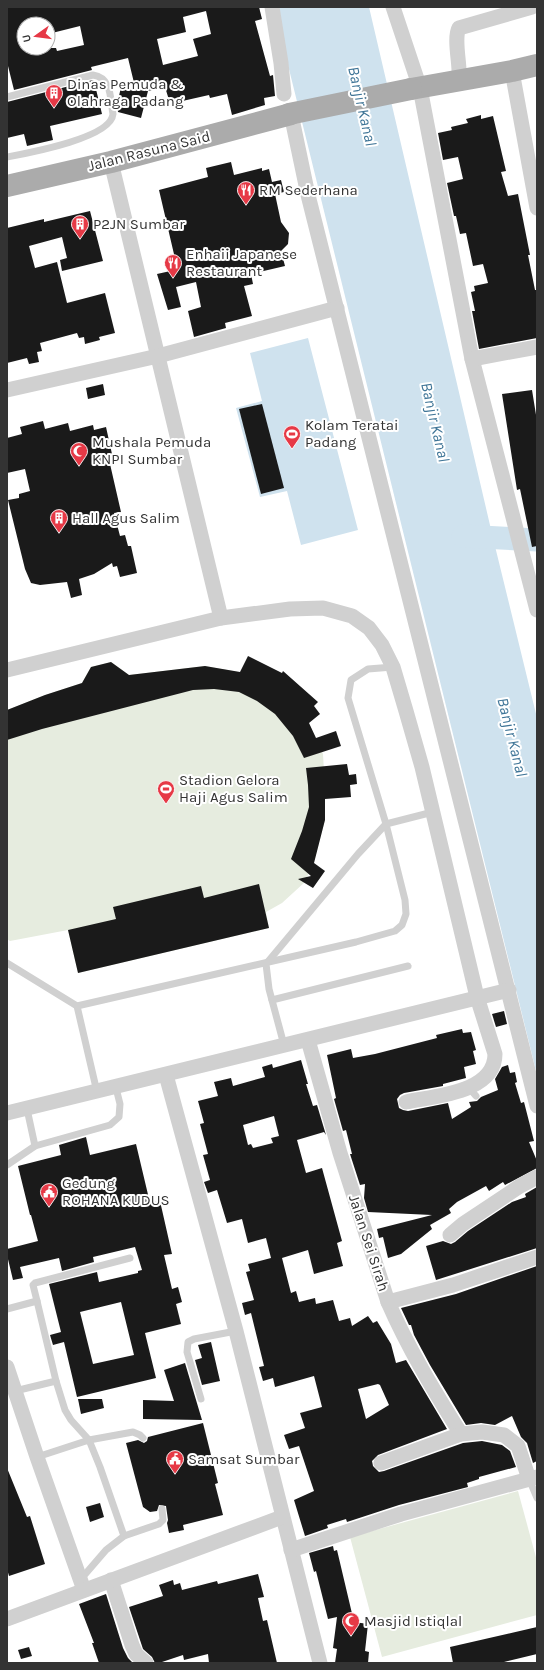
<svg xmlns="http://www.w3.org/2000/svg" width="544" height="1670" font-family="Karla,sans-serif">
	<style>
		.green { fill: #e6ecdf }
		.water { fill: #cfe2ee }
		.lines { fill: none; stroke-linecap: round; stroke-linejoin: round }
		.river { stroke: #cfe2ee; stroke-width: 23 }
		.building { fill: #1a1a1a; fill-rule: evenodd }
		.lane { stroke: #d0d0d0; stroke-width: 7 }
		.street { stroke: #d0d0d0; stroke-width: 15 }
		.primary { stroke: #ababab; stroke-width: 22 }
		.primary-bridge { stroke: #ababab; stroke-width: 22 }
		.labels { text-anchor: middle; stroke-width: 4; stroke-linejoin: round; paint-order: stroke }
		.poi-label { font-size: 15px; fill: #333; stroke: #fff; text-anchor: start }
		.street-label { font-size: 15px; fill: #333; stroke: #fff }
		.water-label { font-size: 16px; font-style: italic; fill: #3f7597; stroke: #fff }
	</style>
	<rect width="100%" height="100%" fill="#fff"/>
	<g class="green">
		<path d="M111 662 129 675 205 666 238 672 262 679 308 721 323 754 325 789V820L315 858 305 882 282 903 266 912 269 928 78 973 68 930 10 941 7 939V710L45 695 82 683 91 667Z"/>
		<path d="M518 1491 537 1561V1615L382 1657 350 1537Z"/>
	</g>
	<g class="water">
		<path d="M278 7H369L493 538 537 718V1075L288 65Z"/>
		<path d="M308 338 358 530 301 545 287 491 260 497 236 408 262 401 250 353Z"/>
	</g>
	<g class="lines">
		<path class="river" d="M463 536 537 540"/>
	</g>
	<g class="building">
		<path d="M7 7H259L262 19 255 21 270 76 273 75 275 96 264 98 265 105 232 115 227 94 210 98 209 95 178 102 177 98 169 100 165 87 148 91 141 118 118 112 117 105 121 87 136 91 128 58 91 67 92 70 14 90 7 62ZM206 11 211 34 193 39 198 56 163 65 157 39 186 32 183 17ZM24 24H48V34L80 26 84 45 57 51 56 48H24Z"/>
		<path d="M93 80 94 81 102 114 50 126 53 140 27 146 24 134 7 138V102Z"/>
		<path d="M481 115V119L493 116 506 171 501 172 508 196 518 194 530 255H528L535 290H537V338L479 349 472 311H475L471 292 475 291 474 286 488 283 483 264 473 266 466 233 460 234 456 216H454L447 183 463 179 458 157 443 160 438 133 452 130 451 127 468 123 466 119Z"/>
		<path d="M231 162 234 175 262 168V171L269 169 272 182 281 180 284 192 275 194 281 222 289 233 288 244 281 251 285 266 251 274 253 284 244 286 252 316 225 323 226 328 194 337 188 311 201 307 196 282 176 287 181 307 168 310 157 274 175 270V268L177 267 159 190 208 177 206 168Z"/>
		<path d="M90 211 103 261 62 271 60 260 67 258 62 237 29 246 35 268 57 262 67 303 105 293 115 333 99 337 100 340 85 344 84 337 79 338 77 333 40 343 42 351 37 352 39 362 29 364 27 358 7 363V228L44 219V222Z"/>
		<path d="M103 384 105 395 88 399 86 388Z"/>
		<path d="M532 390 537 421V546L532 547 520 489 517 490 502 394Z"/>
		<path d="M262 404 284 488 261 494 239 409Z"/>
		<path d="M43 421 45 429 68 423 70 431 93 425 94 430 106 427 114 463 110 464 121 512 114 513 120 536 125 535 128 546H131L137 573 120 577 117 566 113 567 112 563 94 574 79 579 82 595 71 598 67 582 40 585 31 583 25 569 8 500 19 498V494L30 491 25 469 7 473V438L22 434 20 427Z"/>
		<path d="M248 656 282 673 283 671 318 702 314 706 320 714 309 723 316 738 336 731 341 746 304 758 293 736 275 714 257 701 239 692 214 689 193 690 42 729 7 740V710L45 695 82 683 91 667 111 662 129 675 205 666 240 672Z"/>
		<path d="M347 764 349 775 356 774 357 784 350 785 351 797 325 799V820L314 863 325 871 313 888 298 879 311 876 291 859 302 831 309 807 308 785 306 768Z"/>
		<path d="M259 884 269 928 78 973 68 930 116 919 113 907 201 886 204 898Z"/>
		<path d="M504 1011 507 1024 496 1027 492 1014Z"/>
		<path d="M462 1029 463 1033 471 1032 476 1050 473 1051 476 1064 464 1067 466 1078 443 1084V1086L404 1093 400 1095 397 1099 399 1108 403 1110 408 1111 448 1103 452 1119 471 1107 469 1102 477 1101 481 1097 498 1090 495 1079 502 1067 508 1065 510 1073 515 1072 517 1082 515 1083 521 1103 524 1102 534 1141 529 1142 537 1161V1168L505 1185 503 1182 489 1191 486 1186 457 1202 449 1209 451 1213 430 1225 432 1229 401 1254 388 1258 383 1237 379 1238 377 1229 432 1215 368 1212 364 1198 365 1184 360 1185 350 1154H352L346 1130 343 1131 334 1099 336 1098 327 1055 351 1049 353 1058 375 1054 437 1038 436 1035Z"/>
		<path d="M301 1060 308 1084H306L313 1106 317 1105 326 1135 324 1132 297 1140 306 1173 322 1168 342 1241 337 1243 343 1266 314 1274 308 1250 282 1258 291 1293 296 1291 299 1302 315 1298 316 1304 333 1300 339 1321 350 1318 352 1326 368 1316 373 1323 377 1321 391 1344 396 1363 406 1360 447 1429 378 1455 372 1461 373 1466 379 1472 384 1471 463 1443 482 1441 502 1445 510 1451 516 1467 479 1477V1479L467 1483 468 1487 399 1505 347 1522 346 1519 327 1525 328 1528 305 1536 294 1500 314 1491 299 1446 289 1449 284 1435 305 1428 300 1413 322 1407 314 1376 275 1387 273 1378 263 1381 259 1367 264 1366 251 1313 245 1315 242 1303 254 1300 246 1272 250 1271 248 1264 271 1258 266 1238 248 1243 242 1219 227 1223 217 1190 208 1193 204 1182 210 1180 203 1155 208 1154 200 1124 204 1123 198 1101 218 1096 214 1082 231 1078 233 1086 265 1077 262 1067 272 1064 273 1068ZM274 1116 279 1136 271 1138 273 1143 253 1148 251 1144 248 1145 243 1125ZM378 1384 380 1385 389 1405 366 1419 358 1389Z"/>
		<path d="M86 1137 90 1155 136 1144 150 1203 160 1201 172 1254 164 1255 172 1289 178 1287 182 1302 176 1304 181 1324 145 1333 156 1378 77 1397 64 1342 53 1345 50 1335 61 1332 49 1284 97 1272 99 1282 138 1273V1271L142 1270 135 1247 93 1257 94 1262 62 1271 59 1258 20 1267 23 1278 13 1280 7 1255V1249L38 1241 31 1215H30L18 1166 61 1155 59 1145ZM121 1302 134 1355 93 1364 80 1312Z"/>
		<path d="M537 1187V1248L436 1280 426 1246 443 1241 451 1244 455 1242 468 1231 512 1202 526 1197 525 1194Z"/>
		<path d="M537 1266V1461L533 1463 527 1443 521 1437 512 1416 495 1425 481 1423 466 1425 430 1365 414 1335 411 1325H409L401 1308 456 1294Z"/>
		<path d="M211 1342 220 1381 202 1385 195 1360 202 1358 198 1345Z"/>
		<path d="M185 1363 202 1420 143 1419V1400L174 1401 164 1370Z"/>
		<path d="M78 1399H102L104 1408 81 1414Z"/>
		<path d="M203 1423 218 1483 215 1484 223 1515 183 1525 184 1530 169 1533 167 1523 168 1520 166 1506 159 1505 157 1511 150 1512 143 1507 126 1443 138 1440 144 1443 147 1441 148 1437Z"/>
		<path d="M7 1468 27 1517 30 1516 45 1564 9 1576 7 1569Z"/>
		<path d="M100 1503 104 1517 90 1522 86 1507Z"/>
		<path d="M333 1546 334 1551 337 1550 354 1622 368 1624 365 1651 369 1652 368 1663H335L337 1649 333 1648 337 1617 328 1619 316 1571 314 1572 309 1553Z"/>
		<path d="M258 1574 264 1597 258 1598 263 1621 267 1620 277 1663H209L208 1654 184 1660 183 1655 159 1663H155L152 1657 143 1649 129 1607 163 1596 159 1585 173 1580 174 1585 180 1583 182 1590 217 1581 218 1584Z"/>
		<path d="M106 1594 123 1648 128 1658 133 1663H99L92 1643H94L79 1604Z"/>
		<path d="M537 1627V1654L500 1663H453L450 1647Z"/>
		<path d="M29 1647 32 1656 21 1659 18 1650Z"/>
	</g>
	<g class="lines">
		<g class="lane">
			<path d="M7 97 93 75C112 78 110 98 113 114 111 138 28 153 7 157"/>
			<path d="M7 963 77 1006 356 942 395 931 402 925 406 914 405 900 386 824 348 698 351 680 368 669 393 667"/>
			<path d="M272 1000 408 966"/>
			<path d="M77 1006 97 1092"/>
			<path d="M284 1045 269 989 266 964 358 854 386 824 433 812"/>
			<path d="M469 1088 476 1096"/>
			<path d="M27 1109 35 1146 110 1125 119 1117 120 1104 116 1088"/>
			<path d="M7 1165 35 1146"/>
			<path d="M37 1301 33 1285 35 1283 130 1258"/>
			<path d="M7 1309 37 1301 56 1381 15 1391"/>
			<path d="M56 1381 65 1410 71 1420 89 1440 133 1432 140 1435 143 1438"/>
			<path d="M201 1399 187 1352 188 1342 194 1339 236 1331"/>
			<path d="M37 1457 89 1440 100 1467 124 1536 106 1550 81 1579"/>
			<path d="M529 1479 537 1498"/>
			<path d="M124 1536 159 1524 163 1520 162 1509"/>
		</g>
		<g class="street">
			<path d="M272 7 281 63 284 94"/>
			<path d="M393 7 420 88 472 359 537 610"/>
			<path d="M459 71C459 60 454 37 459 28L532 7"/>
			<path d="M512 71 537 208"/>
			<path d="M291 114 308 195 537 1106"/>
			<path d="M111 162 221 618"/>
			<path d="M472 359 537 347"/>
			<path d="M7 390 158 356 337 308"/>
			<path d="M7 670 221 618 290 609 323 608 352 616 369 628 382 645 393 667 406 711 422 767 477 997 495 1054C495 1093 434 1096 406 1102"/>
			<path d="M308 1040 340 1153 388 1302C408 1348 434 1391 461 1434"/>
			<path d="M166 1075 236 1331 320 1663"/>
			<path d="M7 1113 509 990"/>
			<path d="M450 1235 463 1224 520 1186 537 1177"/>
			<path d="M388 1302 453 1285 537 1257"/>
			<path d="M7 1367 37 1457 84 1590"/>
			<path d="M381 1463 461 1434 482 1432 504 1435 518 1446 529 1479"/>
			<path d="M291 1550 401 1514 537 1477"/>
			<path d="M111 1580 132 1645 136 1654 146 1663"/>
			<path d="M7 1619 282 1517"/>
		</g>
		<g class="primary">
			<path d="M411 89 512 71 537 65"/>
			<path d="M7 186 111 162 291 114"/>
		</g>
		<path class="primary-bridge" d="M289 114 411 89"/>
	</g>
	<defs>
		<g id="building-pin" transform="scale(0.9)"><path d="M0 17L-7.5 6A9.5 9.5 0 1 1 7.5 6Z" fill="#e63946" stroke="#fff"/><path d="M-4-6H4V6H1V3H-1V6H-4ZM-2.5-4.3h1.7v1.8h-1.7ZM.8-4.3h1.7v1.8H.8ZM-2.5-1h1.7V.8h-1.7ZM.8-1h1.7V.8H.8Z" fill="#fff"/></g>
		<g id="restaurant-pin" transform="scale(0.9)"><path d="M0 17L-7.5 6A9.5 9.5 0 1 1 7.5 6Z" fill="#e63946" stroke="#fff"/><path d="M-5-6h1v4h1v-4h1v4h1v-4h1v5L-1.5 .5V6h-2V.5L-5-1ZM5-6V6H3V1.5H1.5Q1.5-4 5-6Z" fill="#fff"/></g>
		<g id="stadium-pin" transform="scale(0.9)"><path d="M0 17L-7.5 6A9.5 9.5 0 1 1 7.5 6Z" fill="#e63946" stroke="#fff"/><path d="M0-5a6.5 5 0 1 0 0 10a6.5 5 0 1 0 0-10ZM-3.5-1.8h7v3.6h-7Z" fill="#fff"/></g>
		<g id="mosque-pin" transform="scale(0.9)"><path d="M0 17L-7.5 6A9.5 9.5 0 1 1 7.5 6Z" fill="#e63946" stroke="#fff"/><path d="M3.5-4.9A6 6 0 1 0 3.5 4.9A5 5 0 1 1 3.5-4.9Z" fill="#fff"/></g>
		<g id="civic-pin" transform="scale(0.9)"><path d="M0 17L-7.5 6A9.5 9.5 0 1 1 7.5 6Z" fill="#e63946" stroke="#fff"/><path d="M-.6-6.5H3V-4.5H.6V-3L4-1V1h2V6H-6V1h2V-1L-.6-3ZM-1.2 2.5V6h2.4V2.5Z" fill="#fff"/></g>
	</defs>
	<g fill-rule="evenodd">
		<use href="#building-pin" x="54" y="93"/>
		<use href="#restaurant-pin" x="246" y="190"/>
		<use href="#building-pin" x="80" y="224"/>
		<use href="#restaurant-pin" x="173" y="263"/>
		<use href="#stadium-pin" x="292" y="434"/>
		<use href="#mosque-pin" x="79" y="451"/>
		<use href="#building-pin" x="59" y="518"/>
		<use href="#stadium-pin" x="166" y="789"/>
		<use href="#civic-pin" x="49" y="1192"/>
		<use href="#civic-pin" x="175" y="1459"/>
		<use href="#mosque-pin" x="351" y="1621"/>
	</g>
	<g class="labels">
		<g class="poi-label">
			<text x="67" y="89">Dinas Pemuda &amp;<tspan x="67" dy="17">Olahraga Padang</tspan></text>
			<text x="259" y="195">RM Sederhana</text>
			<text x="93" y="229">P2JN Sumbar</text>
			<text x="186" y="259">Enhaii Japanese<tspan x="186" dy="17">Restaurant</tspan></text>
			<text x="305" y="430">Kolam Teratai<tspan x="305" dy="17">Padang</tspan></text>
			<text x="92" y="447">Mushala Pemuda<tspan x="92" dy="17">KNPI Sumbar</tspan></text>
			<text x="72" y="523">Hall Agus Salim</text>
			<text x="179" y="785">Stadion Gelora<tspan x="179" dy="17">Haji Agus Salim</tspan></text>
			<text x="62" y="1188">Gedung<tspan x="62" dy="17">ROHANA KUDUS</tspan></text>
			<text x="188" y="1464">Samsat Sumbar</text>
			<text x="364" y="1626">Masjid Istiqlal</text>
		</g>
		<g class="street-label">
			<text transform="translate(149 151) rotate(-14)" y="5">Jalan Rasuna Said</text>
			<text transform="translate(369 1243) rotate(72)" y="5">Jalan Sei Sirah</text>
		</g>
		<g class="water-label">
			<text transform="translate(363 106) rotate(77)" y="6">Banjir Kanal</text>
			<text transform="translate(436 422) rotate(77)" y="6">Banjir Kanal</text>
			<text transform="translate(513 737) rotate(76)" y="6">Banjir Kanal</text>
		</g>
	</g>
	<rect width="544" height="1670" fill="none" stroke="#333333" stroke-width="16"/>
	<g transform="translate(36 36) rotate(256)"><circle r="19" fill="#ffffff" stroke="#adadad"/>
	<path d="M0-3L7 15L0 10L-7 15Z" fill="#e63946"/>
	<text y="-6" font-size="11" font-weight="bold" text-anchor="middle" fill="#333333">U</text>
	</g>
</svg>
